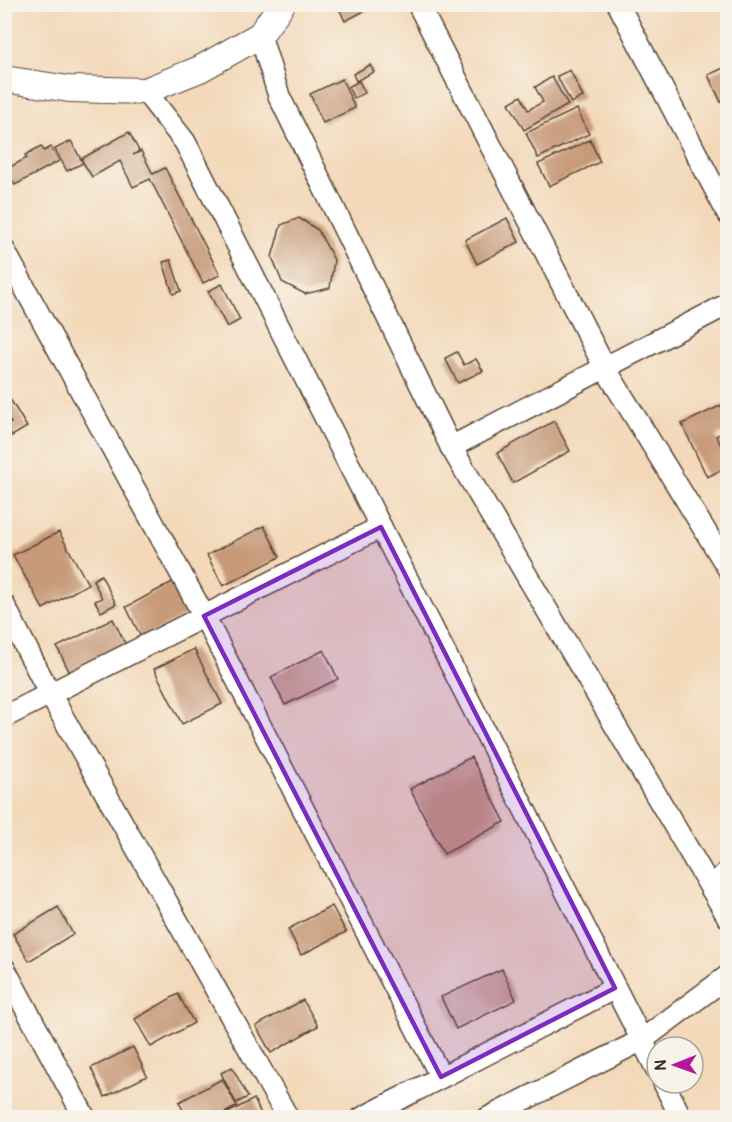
<svg xmlns="http://www.w3.org/2000/svg" width="732" height="1122" font-family="Pangolin,sans-serif">
	<style>
		.building { fill: #c79a79 }
		.lines { fill: none; stroke-linecap: round; stroke-linejoin: round }
		.minor-casing { stroke: #574435; stroke-width: 24 }
		.tertiary-casing { stroke: #574435; stroke-width: 28 }
		.minor { stroke: #fff; stroke-width: 21 }
		.tertiary { stroke: #fff; stroke-width: 26 }
		.marked { fill: #7b2cbf; fill-opacity: 0.2; stroke: #7b2cbf; stroke-width: 4.5; stroke-linejoin: round }
	</style>
	<rect width="100%" height="100%" fill="#f7f3e8"/>
	<filter id="ink" filterUnits="userSpaceOnUse"><feTurbulence type="fractalNoise" baseFrequency=".0167" numOctaves="2"/><feDisplacementMap in="SourceGraphic" scale="12" xChannelSelector="R" yChannelSelector="G"/><feConvolveMatrix kernelMatrix="1 2 1 2 8 2 1 2 1" color-interpolation-filters="sRGB"/></filter>
	<filter id="wash" filterUnits="userSpaceOnUse"><feTurbulence type="fractalNoise" baseFrequency=".008" numOctaves="4" result="noise"/><feDisplacementMap in="SourceGraphic" scale="24" xChannelSelector="R" yChannelSelector="G"/><feGaussianBlur stdDeviation="1.35" result="paint"/><feColorMatrix in="noise" values="0 0 0 0 0 0 0 0 0 0 0 0 0 0 0 0 0 1.4 0 .05"/><feComposite in="paint" operator="in"/></filter>
	<g filter="url(#wash)">
		<rect width="100%" height="100%" fill="#f3d9ba"/>
		<g id="blocks">
			<g class="building">
				<path d="M337 4H378L345 21Z"/>
				<path d="M370 65 374 72 356 81 353 74Z"/>
				<path d="M728 66V99L721 102 708 75Z"/>
				<path d="M570 70 583 97 571 103 557 76Z"/>
				<path d="M552 77 568 105 524 130 509 103 521 96 528 110 543 102 535 87Z"/>
				<path d="M342 79 355 108 323 123 310 94Z"/>
				<path d="M359 81 365 93 354 98 348 87Z"/>
				<path d="M577 109 589 134 538 158 526 133Z"/>
				<path d="M129 132 139 151 133 155 141 151 153 174 165 168 220 275 203 283 150 179 133 187 120 161 92 177 81 159Z"/>
				<path d="M590 140 600 162 549 186 538 164Z"/>
				<path d="M71 141 83 163 67 171 55 149Z"/>
				<path d="M41 146 44 151 51 147 59 161 15 185 6 169 27 158 25 155Z"/>
				<path d="M299 218 318 230 334 260 330 288 305 294 282 282 272 257 281 225Z"/>
				<path d="M507 218 519 242 477 264 465 240Z"/>
				<path d="M171 260 181 291 173 294 163 262Z"/>
				<path d="M222 284 240 320 227 327 208 291Z"/>
				<path d="M457 352 464 365 476 359 483 371 458 383 445 358Z"/>
				<path d="M10 399 27 427 12 436 6 425 11 423 4 412V403Z"/>
				<path d="M724 404 728 411V430L716 436 721 445 728 442V467L707 477 682 424Z"/>
				<path d="M554 421 570 451 513 483 497 453Z"/>
				<path d="M264 526 280 557 223 586 207 555Z"/>
				<path d="M59 532 88 584 43 609 13 555Z"/>
				<path d="M101 575 116 604 101 612 95 601 102 598 93 580Z"/>
				<path d="M178 579 194 610 142 639 126 607Z"/>
				<path d="M113 619 127 647 71 675 57 647Z"/>
				<path d="M194 649 222 704 182 724 154 669Z"/>
				<path d="M324 650 338 679 285 705 271 677Z"/>
				<path d="M471 757 505 822 444 854 410 789Z"/>
				<path d="M332 906 346 932 301 955 288 929Z"/>
				<path d="M58 907 73 934 29 961 13 934Z"/>
				<path d="M502 969 516 1000 456 1029 441 997Z"/>
				<path d="M178 994 194 1023 151 1047 135 1019Z"/>
				<path d="M303 1000 318 1026 271 1053 256 1026Z"/>
				<path d="M133 1047 147 1076 105 1097 91 1068Z"/>
				<path d="M232 1067 248 1097 236 1103 221 1073Z"/>
				<path d="M222 1079 237 1106 216 1118H187L179 1102Z"/>
				<path d="M254 1099 263 1118H218Z"/>
			</g>
		</g>
	</g>
	<g filter="url(#ink)">
		<use href="#blocks" fill-opacity="0" stroke="#574435" stroke-width="1.5"/>
		<g class="lines">
			<g class="minor-casing">
				<g id="minor">
					<path d="M418 4 605 368 728 568"/>
					<path d="M618 4 728 214"/>
					<path d="M260 35 279 96 451 447 728 917"/>
					<path d="M145 91 185 142 657 1070"/>
					<path d="M4 250 204 616 441 1077"/>
					<path d="M451 447 728 304"/>
					<path d="M4 605 50 694 288 1118"/>
					<path d="M4 717 381 527"/>
					<path d="M711 888 728 871"/>
					<path d="M4 968 85 1118"/>
					<path d="M664 1083 681 1118"/>
					<path d="M362 1118 615 988"/>
					<path d="M488 1118 642 1040 728 976"/>
				</g>
			</g>
			<g class="tertiary-casing">
				<path id="tertiary" d="M4 79 69 89 145 91 200 69 260 35 282 4"/>
			</g>
			<use href="#minor" class="minor"/>
			<use href="#tertiary" class="tertiary"/>
		</g>
	</g>
	<path class="marked" d="M381 527 615 988 441 1077 204 616Z"/>
	<rect width="732" height="1122" fill="none" stroke="#f7f3e8" stroke-width="24"/>
	<g transform="translate(675 1065) rotate(269)"><circle r="28" fill="#f7f3e8" stroke="#aca397" stroke-width="1.5"/>
	<path d="M0-4.5L10 22L0 15L-10 22Z" fill="#b5179e"/>
	<text y="-9" font-size="16" font-weight="bold" text-anchor="middle" fill="#3b2a1e">N</text>
	</g>
</svg>
